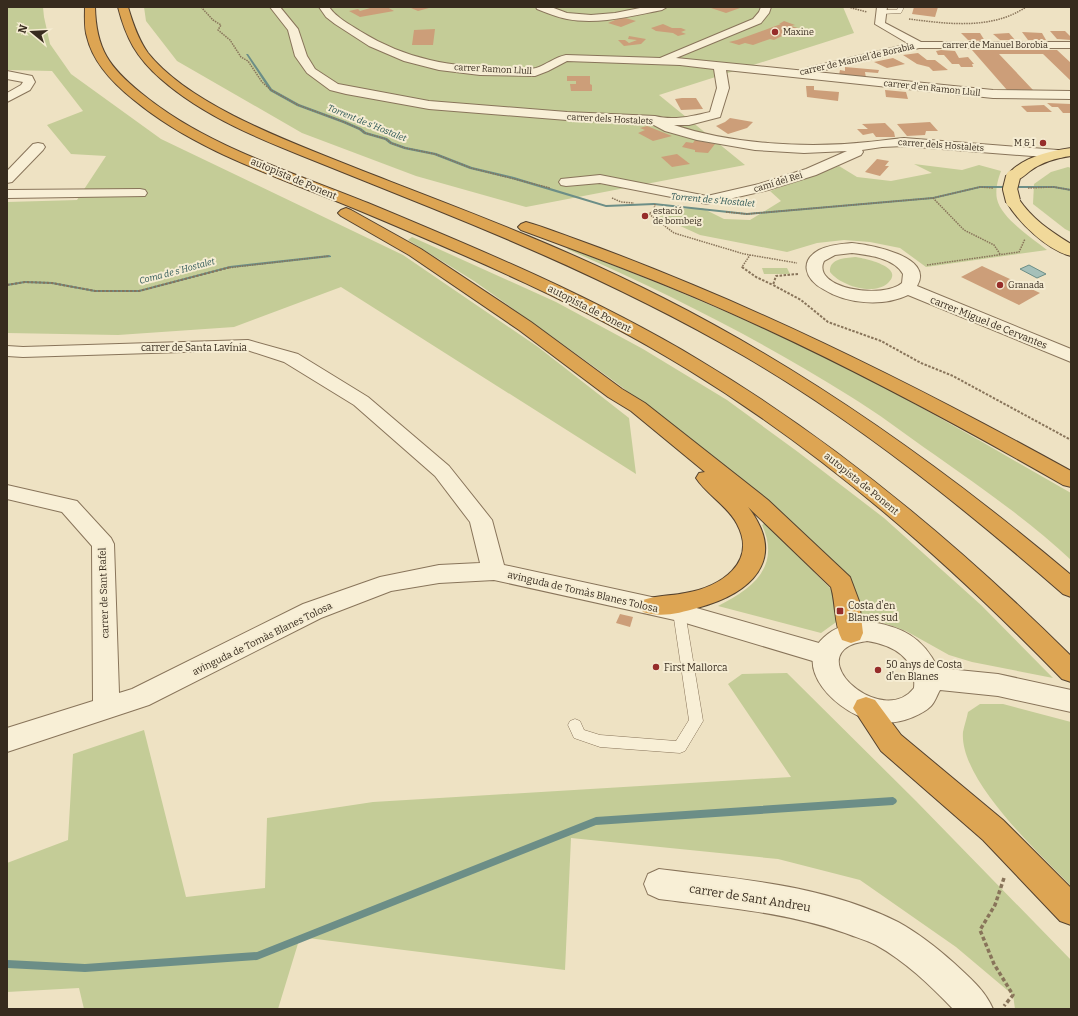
<svg xmlns="http://www.w3.org/2000/svg" width="1078" height="1016" font-family="Bitter,serif">
	<style>
		.green { fill: #c4cc97 }
		.water { fill: #a5c0b9; stroke: #6c8e87 }
		.lines { fill: none; stroke-linecap: round; stroke-linejoin: round }
		.stream { fill: #6c8e87; fill-rule: evenodd }
		.building { fill: #cc9e79 }
		.service-casing { stroke: #88745a; stroke-width: 1 }
		.minor-casing { stroke: #88745a; stroke-width: 2 }
		.tertiary-casing { stroke: #88745a; stroke-width: 2 }
		.primary-casing { stroke: #55422e; stroke-width: 2 }
		.motorway-casing { stroke: #55422e; stroke-width: 2 }
		.path-far2 { stroke: #88745a; stroke-width: 1.5; stroke-dasharray: 1.5 1; stroke-linecap: butt }
		.path-far1 { stroke: #88745a; stroke-width: 2; stroke-dasharray: 2.5 1.5; stroke-linecap: butt }
		.path { stroke: #88745a; stroke-width: 3.5; stroke-dasharray: 4 2.5; stroke-linecap: butt }
		.service { fill: #f8efd6; fill-rule: evenodd }
		.minor { fill: #f8efd6; fill-rule: evenodd }
		.tertiary { fill: #f8efd6; fill-rule: evenodd }
		.primary { fill: #f1d99a; fill-rule: evenodd }
		.motorway { fill: #dda553; fill-rule: evenodd }
		.primary-bridge-casing { stroke: #55422e; stroke-width: 16; stroke-linecap: butt }
		.primary-bridge { stroke: #f1d99a; stroke-width: 14 }
		.poi-dot { fill: #962d2a; stroke: #f5ecd2; stroke-width: 1.5 }
		.labels { text-anchor: middle; stroke-width: 4; stroke-linejoin: round; paint-order: stroke }
		.far-poi-label { font-size: 9px; fill: #372b1e; stroke: #f5ecd2; text-anchor: start }
		.far-street-label { font-size: 9px; fill: #372b1e; stroke: #f5ecd2 }
		.far-water-label { font-size: 9px; font-style: italic; fill: #2d5756; stroke: #f5ecd2 }
		.street-label { font-size: 10px; fill: #372b1e; stroke: #f5ecd2 }
		.poi-label { font-size: 10px; fill: #372b1e; stroke: #f5ecd2; text-anchor: start }
		.near-street-label { font-size: 12px; fill: #372b1e; stroke: #f5ecd2 }
	</style>
	<rect width="100%" height="100%" fill="#eee2c3"/>
	<g class="green">
		<path d="M7 7H43L44 17 50 44 71 74 161 139 403 255 538 347 629 418 636 474 341 287 234 327 118 335 7 333V202L77 200 106 156 71 154 47 125 83 111 52 71 7 70Z"/>
		<path d="M144 7H843L854 33 659 95 745 165 526 207 416 176 302 133 177 61 146 21Z"/>
		<path d="M914 164 962 170 979 165 1001 171C998 179 995 190 997 199 1001 218 1032 238 1047 250L926 267 900 248 870 242 844 240 817 243 787 252 700 235 654 214 672 209 702 208 724 219 750 220 781 201 770 191 839 166 857 177 891 181 932 173Z"/>
		<path d="M1068 167 1071 168V232L1065 229 1033 204 1034 184 1051 172Z"/>
		<path d="M412 237 556 302 643 349 727 400 798 452 884 518 981 605 1053 678 972 662 949 655 906 631 887 624 856 619 851 583 825 553 763 498 618 384 543 330 474 281 408 240Z"/>
		<path d="M568 248C671 287 773 330 870 380 939 416 1004 455 1071 493V560C1031 522 980 487 935 455 906 435 878 413 848 395 759 339 663 291 567 249Z"/>
		<path d="M855 257C864 258 906 267 888 283 874 296 841 286 830 272 829 259 844 258 855 257Z"/>
		<path d="M762 268H787L790 274H764Z"/>
		<path d="M765 523 834 592 839 620 821 633 718 606C753 589 781 566 762 525Z"/>
		<path d="M787 673 916 801 1071 960V1009H1015L1013 995 956 947 860 880 778 859 571 838 565 970 300 937 278 1009H84L79 988 7 992V863L68 840 73 754 144 730 186 897 265 888 267 818 373 802 791 777 728 684 742 674Z"/>
		<path d="M980 704H1003L1071 722V886C1039 853 959 780 963 732 964 726 967 718 968 712Z"/>
	</g>
	<path class="water" d="M1029 265 1046 274 1037 278 1020 269Z"/>
	<g class="lines">
		<g class="stream">
			<path d="M246 54H248L272 89 299 104 345 121 361 128 366 132 387 138 392 142 406 147 436 153 472 167 514 177 606 205 654 203 747 213 933 197 980 186H1054L1071 189V191L1054 188H980L933 199 747 215 654 205 606 207 512 179 470 169 434 155 404 149 390 144 385 140 364 134 359 130 343 123 297 106 270 91Z"/>
			<path d="M329 255 331 256V257L230 268 139 292H95L52 284 25 283 7 286V284L25 281 52 282 95 290H139L230 266Z"/>
			<path d="M893 797 896 799 897 801 896 803 893 805 596 825 257 960 85 972 7 968V960L85 964 257 952 596 817Z"/>
		</g>
	</g>
	<g class="building">
		<path d="M374 7H387L394 11 360 17 349 11 358 9 360 11Z"/>
		<path d="M413 7H429V8L418 11 411 8Z"/>
		<path d="M708 7H736L740 8 726 13Z"/>
		<path d="M914 7H938L935 17 912 14Z"/>
		<path d="M622 17 636 21 621 27 608 23Z"/>
		<path d="M784 21 795 25 791 26 798 28 774 40 770 39 753 45 745 43 739 45 729 42 737 40 781 24H779Z"/>
		<path d="M663 24 672 28H681L686 30 681 32 686 34 678 36 673 33 656 31 651 28Z"/>
		<path d="M435 29 433 45H412L414 30Z"/>
		<path d="M1050 31H1065L1071 37V40L1057 39Z"/>
		<path d="M1022 32 1042 33 1046 40H1028Z"/>
		<path d="M961 33H980L985 41 968 40Z"/>
		<path d="M1009 33 1015 40H1000L993 34Z"/>
		<path d="M629 36 646 39 641 44 624 46 618 40H625L629 43 637 40 628 39Z"/>
		<path d="M941 50 955 51 959 58 968 57 974 64H963H972L973 67H961L959 64H952L944 55H938L936 51Z"/>
		<path d="M972 50H1057L1071 63V81L1043 54H999L1033 90H1007Z"/>
		<path d="M918 53 927 60H935L948 70 933 71 929 67 917 64 903 55Z"/>
		<path d="M893 58 905 64 887 68 874 62Z"/>
		<path d="M845 67 879 70 878 73 865 72 866 78 839 75 840 70 845 71Z"/>
		<path d="M567 76H590V84L592 85V91H571L570 84H576V81H567Z"/>
		<path d="M806 86H814V90L839 92 838 101 807 97Z"/>
		<path d="M885 90 906 92 908 99 886 97Z"/>
		<path d="M682 98H696L703 109 681 110 675 99Z"/>
		<path d="M1047 103 1071 104V113H1063L1058 107H1052Z"/>
		<path d="M1044 105 1052 112H1027L1021 106Z"/>
		<path d="M730 118 753 122 747 128 728 134 716 126 725 122Z"/>
		<path d="M930 122 938 131H926L925 135 907 136 897 124Z"/>
		<path d="M885 123 894 132 895 137H876L873 133 863 135 857 129H868L862 124Z"/>
		<path d="M647 126 672 136 653 141 638 133 645 130 640 128Z"/>
		<path d="M695 140 715 144 708 153 695 152V150L682 147 686 142 693 143Z"/>
		<path d="M677 154 690 164 672 167 661 157Z"/>
		<path d="M877 159 889 161 885 166H889L880 176 865 172Z"/>
		<path d="M982 266 1040 293 1019 305 961 277Z"/>
		<path d="M620 614 633 617 630 627 616 623Z"/>
	</g>
	<g class="lines">
		<g class="service-casing">
			<g id="service">
				<path d="M898 7H904L901 13 881 14 878 12 881 10H897Z"/>
				<path d="M679 607 683 609 685 612 703 721 685 751 680 753 600 747 574 738 568 725 570 721 575 719 580 721 584 730 600 735 676 741 689 720 673 612 675 609Z"/>
			</g>
		</g>
		<g class="minor-casing">
			<g id="minor">
				<path d="M270 7H280L298 29 307 56 315 69 338 84 429 101 567 112 655 116C673 121 693 116 710 112L717 88 714 69 680 65 567 61 548 71 535 76 480 75 439 70 404 61 369 46 335 24 326 17 319 7H329C337 18 349 24 360 31 407 60 451 67 505 68 514 68 527 70 536 68 546 65 555 57 566 55L660 58 753 19 759 12 761 7H771L769 13 761 23 676 58 806 71 807 68 909 44 875 24 877 7H887L885 23 921 42H1071V48H919L816 72 993 90 1071 91V99L993 98 726 70 729 88 720 117 689 125H674C731 144 807 149 868 142 880 141 892 139 904 138L1058 150 1063 151 1065 154 1063 157 1058 158 904 146 882 147 862 150 863 152 861 155 816 175 768 190 707 204 600 183 566 186 561 185 559 182 561 179 600 175 707 196 759 184 806 169 847 151 804 153 755 150 697 140 665 131 652 124 567 120 429 109 346 94 330 90 307 73 295 56 288 30Z"/>
				<path d="M536 7H551L567 13 591 15 615 13 645 7H667L662 10C631 16 598 25 567 19 557 17 547 13 537 9Z"/>
				<path d="M7 71 32 76 35 82 30 90 7 102V93L21 85 23 82 7 79Z"/>
				<path d="M38 143 43 144 45 147 43 150 12 182 7 183V171L33 144Z"/>
				<path d="M140 189 145 190 147 193 145 196 7 198V190Z"/>
				<path d="M852 243C870 245 935 256 917 286L1071 349V362L908 295C883 307 846 304 823 289 805 279 799 261 819 250 829 245 841 244 852 243ZM852 253C869 255 894 258 903 274L902 283C882 300 811 288 824 261L835 255Z"/>
				<path d="M248 340 298 354 368 397 449 466 492 520 504 565 679 603 826 645 835 648 839 655 835 662 826 665 679 621 494 580 439 583 391 591 321 618 149 705 7 752V728L93 701 92 546 62 512 7 499V485L77 501 111 538 114 544 119 693 132 689 303 604 380 577 439 565 480 563 470 522 435 476 354 405 284 362 247 350 23 357 7 356V346L23 347Z"/>
				<path d="M659 869C739 879 825 885 898 922 918 933 937 948 954 963 969 977 985 990 993 1009H953C930 985 905 961 876 945 866 940 855 937 845 933 785 912 721 907 659 899L648 894 644 884 648 874Z"/>
			</g>
		</g>
		<g class="tertiary-casing">
			<path id="tertiary" d="M867 621C902 627 922 636 938 668L998 674 1071 690V712L998 696 940 690C937 695 935 702 931 706 926 711 920 714 913 717 903 721 891 724 880 722 840 718 782 663 832 631 841 625 856 624 867 621ZM867 641C893 645 917 658 914 688 885 726 812 667 849 646 854 643 862 642 867 641Z"/>
		</g>
		<g class="primary-casing">
			<g id="primary">
				<path d="M1071 148V156C1056 158 1042 162 1030 171 1026 174 1022 178 1017 180 1014 182 1011 181 1008 180L1006 177C1019 158 1049 151 1071 148Z"/>
				<path d="M1013 197 1018 198C1033 220 1049 230 1071 244V256C1047 250 1018 222 1006 201L1008 198Z"/>
			</g>
		</g>
		<g class="motorway-casing">
			<g id="motorway">
				<path d="M85 7H95C96 49 109 67 141 93 205 146 292 172 368 203 481 250 594 297 699 360 836 442 958 544 1071 656V682L1062 679C948 562 826 454 687 369 583 305 470 257 358 210 282 178 198 153 134 100 114 84 93 63 87 37 84 28 85 17 85 7Z"/>
				<path d="M118 7H128C133 24 138 39 148 53 192 108 299 145 363 171 464 210 566 248 663 298 811 373 944 468 1071 575V597L1063 594C963 507 859 423 744 356 644 298 539 251 432 208 393 192 354 177 315 161 262 140 204 117 161 79 136 57 126 38 118 7Z"/>
				<path d="M346 208 351 210 421 249 531 322 622 389 645 403 768 500 850 577 859 601 863 633 860 640 851 643 842 640C834 625 836 604 831 587L748 507C789 560 750 594 697 608 680 613 661 618 643 612L640 606 643 600C657 595 671 596 685 593 720 587 758 563 737 524 727 505 707 495 696 478L699 473 705 472 631 411 608 397 519 330 409 255 341 216 338 213 341 210Z"/>
				<path d="M526 222C544 227 561 234 578 240 617 254 655 269 693 285 823 339 948 403 1071 471V487L1063 485C955 423 845 364 731 313 662 282 592 256 521 230L518 227 521 224Z"/>
				<path d="M866 697 875 700 901 735 1003 820 1071 888V925L1060 921 983 840 881 751 853 708 857 700Z"/>
			</g>
		</g>
		<g class="path-far2">
			<path d="M201 7 213 20 221 25 218 30 230 40 241 57 248 61 262 82 271 90 298 105 344 122 360 129 365 133 386 139 391 143 405 148 435 154 471 168 550 188"/>
			<path d="M848 7 867 12"/>
			<path d="M909 19C948 24 992 30 1026 7"/>
			<path d="M1028 188 1054 187 1071 190"/>
			<path d="M612 198 621 202 634 203"/>
			<path d="M933 198 964 230 994 245 1000 254"/>
			<path d="M655 204 654 210 649 214 674 233 744 254 797 263"/>
			<path d="M726 212 747 214 933 198 980 187 993 188"/>
			<path d="M927 265 1019 252 1025 239"/>
			<path d="M227 268 329 256"/>
			<path d="M743 268 742 267 750 255"/>
		</g>
		<g class="path-far1">
			<path d="M742 267 756 277 773 285"/>
			<path d="M798 274 776 276 773 285 801 300 828 322 881 341 921 363 953 376 1071 440"/>
			<path d="M7 285 25 282 52 283 95 291H139L231 267"/>
		</g>
		<path class="path" d="M1004 878 995 905 980 930 994 964 1013 995 1004 1006"/>
		<use href="#service" class="service"/>
		<use href="#minor" class="minor"/>
		<use href="#tertiary" class="tertiary"/>
		<use href="#primary" class="primary"/>
		<use href="#motorway" class="motorway"/>
		<g class="primary-bridge-casing">
			<path id="primary-bridge" d="M1013 177 1010 189 1013 201"/>
		</g>
		<use href="#primary-bridge" class="primary-bridge"/>
	</g>
	<g class="poi-dot">
		<circle cx="775" cy="32" r="4"/>
		<circle cx="1043" cy="143" r="4"/>
		<circle cx="645" cy="216" r="4"/>
		<circle cx="1000" cy="285" r="4"/>
		<rect x="836" y="607" width="8" height="8" rx="2"/>
		<circle cx="656" cy="667" r="4"/>
		<circle cx="878" cy="670" r="4"/>
	</g>
	<g class="labels">
		<g class="far-poi-label">
			<text x="783" y="35">Maxine</text>
			<text x="1035" y="146" text-anchor="end">M &amp; I</text>
			<text x="653" y="214">estació<tspan x="653" dy="10">de bombeig</tspan></text>
			<text x="1008" y="288">Granada</text>
		</g>
		<g class="far-street-label">
			<text x="995" y="48">carrer de Manuel Borobia</text>
			<text transform="translate(857 59) rotate(-13)" y="3">carrer de Manuel de Borabia</text>
			<text transform="translate(493 69) rotate(3)" y="3">carrer Ramon Llull</text>
			<text transform="translate(932 88) rotate(6)" y="3">carrer d'en Ramon Llull</text>
			<text transform="translate(610 119) rotate(3)" y="3">carrer dels Hostalets</text>
			<text transform="translate(941 145) rotate(4)" y="3">carrer dels Hostalets</text>
			<text transform="translate(778 182) rotate(-17)" y="3">camí del Rei</text>
		</g>
		<g class="far-water-label">
			<text transform="translate(367 123) rotate(22)" y="3">Torrent de s'Hostalet</text>
			<text transform="translate(713 200) rotate(5)" y="3">Torrent de s'Hostalet</text>
			<text transform="translate(177 271) rotate(-15)" y="3">Coma de s'Hostalet</text>
		</g>
		<g class="street-label">
			<text transform="translate(294 178) rotate(23)" y="4">autopista de Ponent</text>
			<text transform="translate(590 308) rotate(27)" y="4">autopista de Ponent</text>
			<text transform="translate(989 322) rotate(22)" y="4">carrer Miguel de Cervantes</text>
			<text x="194" y="351">carrer de Santa Lavínia</text>
			<text transform="translate(862 483) rotate(39)" y="4">autopista de Ponent</text>
			<text transform="translate(583 591) rotate(13)" y="4">avinguda de Tomàs Blanes Tolosa</text>
			<text transform="translate(103 593) rotate(-92)" y="4">carrer de Sant Rafel</text>
			<text transform="translate(262 638) rotate(-26)" y="4">avinguda de Tomàs Blanes Tolosa</text>
		</g>
		<g class="poi-label">
			<text x="848" y="609">Costa d'en<tspan x="848" dy="12">Blanes sud</tspan></text>
			<text x="886" y="668">50 anys de Costa<tspan x="886" dy="12">d'en Blanes</tspan></text>
			<text x="664" y="671">First Mallorca</text>
		</g>
		<g class="near-street-label">
			<text transform="translate(750 898) rotate(9)" y="4">carrer de Sant Andreu</text>
		</g>
	</g>
	<rect width="1078" height="1016" fill="none" stroke="#372b1e" stroke-width="16"/>
	<g transform="translate(32 32) rotate(288)" stroke="#f5ecd2" stroke-width="3" paint-order="stroke">
	<path d="M0-3L7 15L0 10L-7 15Z" fill="#372b1e"/>
	<text y="-6" font-size="11" font-weight="bold" text-anchor="middle" fill="#372b1e">N</text>
	</g>
</svg>
